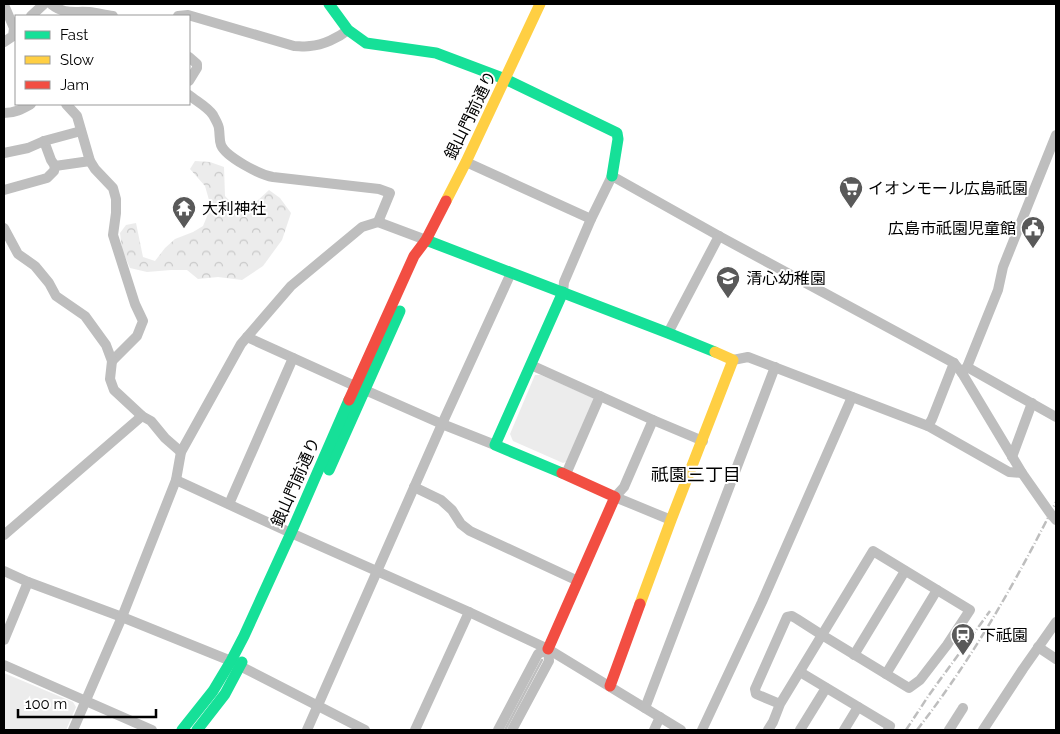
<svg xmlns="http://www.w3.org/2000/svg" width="1060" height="734" font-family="Raleway,'Noto Sans JP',sans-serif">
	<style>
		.green { fill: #ececec }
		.forest { fill: url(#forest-crowns) }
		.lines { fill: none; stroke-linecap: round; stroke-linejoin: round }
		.stream { stroke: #bfbfbf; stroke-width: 2.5 }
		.street { stroke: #bebebe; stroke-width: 10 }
		.fast { stroke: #16e098; stroke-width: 11 }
		.slow { stroke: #ffcf43; stroke-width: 11 }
		.jam { stroke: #f24e42; stroke-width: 11 }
		.rail { stroke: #bebebe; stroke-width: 2.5; stroke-dasharray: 8 2.5 1 2.5; stroke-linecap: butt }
		.labels { text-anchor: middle; stroke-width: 4; stroke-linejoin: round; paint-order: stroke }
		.street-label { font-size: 16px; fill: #000; stroke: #fff }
		.poi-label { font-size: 16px; fill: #000; stroke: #fff; text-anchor: start }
		.neighbourhood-label { font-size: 18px; fill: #000; stroke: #fff }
	</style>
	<defs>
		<pattern id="forest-crowns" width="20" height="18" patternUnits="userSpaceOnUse" patternTransform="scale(1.25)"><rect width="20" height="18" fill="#ececec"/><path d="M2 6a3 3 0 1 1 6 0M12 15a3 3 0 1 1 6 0" fill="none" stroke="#c9c9c9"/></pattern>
	</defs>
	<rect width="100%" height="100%" fill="#fff"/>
	<g class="green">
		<path d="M535 375H541L593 398 595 400 568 461 563 463 513 441 510 434Z"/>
		<path d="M4 673 73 702 76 707 66 730H4Z"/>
	</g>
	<path class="forest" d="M195 161 210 162 224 167 225 196 238 210 256 202 269 190 280 198 291 213 282 240 263 266 242 280 218 277 198 279 187 270H171L147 272 130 268 122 250 120 233 126 225 136 223 143 257 155 261 165 248 175 239 193 232 203 226 211 207 205 186 190 169Z"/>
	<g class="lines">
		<path class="stream" d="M505 730 542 660"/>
		<g class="street">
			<path d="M51 4C65 15 73 11 89 12 97 13 105 15 113 16"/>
			<path d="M4 5 14 28 13 36 4 42"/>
			<path d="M31 16 44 4"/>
			<path d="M178 16 188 15 294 46C299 46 305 47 310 46 323 45 338 38 348 30"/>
			<path d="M189 57 197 64V68L189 81"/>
			<path d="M189 95C196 101 208 107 213 115 215 119 219 125 219 129 220 135 219 139 221 145 226 157 260 175 273 177L379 189 390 193 378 222"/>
			<path d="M66 104 77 116 90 161 95 169 113 188 116 199V213L113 235 135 304 143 321 137 336 112 361"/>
			<path d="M4 113C15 113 22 109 31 104"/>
			<path d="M44 141 51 160 55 166 90 161"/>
			<path d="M4 153 28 148 44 141 81 131"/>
			<path d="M466 162 591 219"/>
			<path d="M4 190 47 178 54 171 55 166"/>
			<path d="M4 228 18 254 35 266 49 283 56 296 85 316 106 345 112 361 110 379 114 390 142 416 151 421 165 438 181 452"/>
			<path d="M563 292 564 282 591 219 612 176 719 236 954 363 962 373 1022 473 1050 513 1056 520"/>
			<path d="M668 333 719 236"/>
			<path d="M247 337 355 386"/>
			<path d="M733 360 748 357 928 426 1009 472 1022 473"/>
			<path d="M531 365 653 420 703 441"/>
			<path d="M967 367 1056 417"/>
			<path d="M962 373 967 367 998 290 1003 267 1056 135"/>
			<path d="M365 390 442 424 495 445"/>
			<path d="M653 420 624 487 615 497 671 520"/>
			<path d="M928 426 932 419 954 363"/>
			<path d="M1012 457 1032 403"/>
			<path d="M566 474 600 396"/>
			<path d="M176 480 291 533 469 612 548 649 681 730"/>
			<path d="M414 487 441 500 452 510 461 524 470 531 578 581"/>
			<path d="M229 504 293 358"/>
			<path d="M4 535 142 416"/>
			<path d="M4 571 28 582 122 617 231 661"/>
			<path d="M4 640 28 582"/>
			<path d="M1038 647 1056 659"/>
			<path d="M854 655 905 571"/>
			<path d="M4 665 152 730"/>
			<path d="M240 666 365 730"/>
			<path d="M800 672 890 726 888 730"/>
			<path d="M886 674 937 590"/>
			<path d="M645 708 775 367"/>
			<path d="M73 730 122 617 176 480 181 452 241 344 291 286 362 227 378 222 426 240"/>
			<path d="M307 730 442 424 511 273"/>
			<path d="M415 730 469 612"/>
			<path d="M498 730 538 654 548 649 549 661 512 730"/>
			<path d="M654 730 660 717"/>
			<path d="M702 730 762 602 852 397"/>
			<path d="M768 730 773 722 780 704 873 551 970 610 947 645 920 680 909 688 822 635 797 619 792 616 787 617 755 689 756 694 780 704"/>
			<path d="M800 730 826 688"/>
			<path d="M844 730 858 707"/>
			<path d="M949 730 963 708"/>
			<path d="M983 730 1023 669 1056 622"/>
		</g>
		<g class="fast">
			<path d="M329 4 348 30 366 43 436 53 505 79 617 133 618 139 612 176"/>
			<path d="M426 240 668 333 715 352"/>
			<path d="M329 470 400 311"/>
			<path d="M562 473 495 445 563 292"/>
			<path d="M182 730 213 691 231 661 244 636 291 533 349 400"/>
			<path d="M197 730 225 694 242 662"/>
		</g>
		<g class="slow">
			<path d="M446 201 466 162 540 4"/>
			<path d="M640 604 671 520 733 360 715 352"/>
		</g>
		<g class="jam">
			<path d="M349 400 414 256 426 240 446 201"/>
			<path d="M548 649 615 497 562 473"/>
			<path d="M610 686 640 604"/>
		</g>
		<g class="rail">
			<path d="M906 730 929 695 990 611"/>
			<path d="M917 730C973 658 1015 583 1056 502"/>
		</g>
	</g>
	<defs>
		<g id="supermarket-pin" transform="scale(1.25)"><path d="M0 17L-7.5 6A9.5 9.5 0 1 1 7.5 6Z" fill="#595959" stroke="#fff"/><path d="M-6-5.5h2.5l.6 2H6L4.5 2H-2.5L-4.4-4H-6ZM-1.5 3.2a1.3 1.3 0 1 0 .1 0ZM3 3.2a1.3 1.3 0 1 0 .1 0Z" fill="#fff"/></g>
		<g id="temple-pin" transform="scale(1.25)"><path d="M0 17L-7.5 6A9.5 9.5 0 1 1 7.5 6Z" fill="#595959" stroke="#fff"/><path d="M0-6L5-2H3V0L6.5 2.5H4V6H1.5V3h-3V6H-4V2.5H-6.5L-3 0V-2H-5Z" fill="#fff"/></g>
		<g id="civic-pin" transform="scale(1.25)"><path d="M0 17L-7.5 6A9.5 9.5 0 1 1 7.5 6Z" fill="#595959" stroke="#fff"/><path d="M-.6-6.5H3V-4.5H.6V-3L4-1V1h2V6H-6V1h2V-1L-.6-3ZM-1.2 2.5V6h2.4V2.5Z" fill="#fff"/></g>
		<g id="school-pin" transform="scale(1.25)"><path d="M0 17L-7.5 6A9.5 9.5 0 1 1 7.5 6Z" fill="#595959" stroke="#fff"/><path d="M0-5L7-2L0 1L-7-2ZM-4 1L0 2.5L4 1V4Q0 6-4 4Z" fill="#fff"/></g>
		<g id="station-pin" transform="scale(1.25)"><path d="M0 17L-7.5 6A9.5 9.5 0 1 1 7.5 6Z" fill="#595959" stroke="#fff"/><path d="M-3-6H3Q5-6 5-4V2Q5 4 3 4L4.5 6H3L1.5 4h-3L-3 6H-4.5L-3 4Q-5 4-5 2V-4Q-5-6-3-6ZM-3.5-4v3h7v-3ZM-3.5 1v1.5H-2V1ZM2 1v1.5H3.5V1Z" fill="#fff"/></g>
	</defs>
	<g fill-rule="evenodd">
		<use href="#supermarket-pin" x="851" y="188"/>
		<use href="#temple-pin" x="184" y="208"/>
		<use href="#civic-pin" x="1033" y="228"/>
		<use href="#school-pin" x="728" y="278"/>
		<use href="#station-pin" x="963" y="635"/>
	</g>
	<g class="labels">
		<g class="street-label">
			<text transform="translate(470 115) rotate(-64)" y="6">銀山門前通り</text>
			<text transform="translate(295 482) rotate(-66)" y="6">銀山門前通り</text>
		</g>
		<g class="poi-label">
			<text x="868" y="194">イオンモール広島祇園</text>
			<text x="202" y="214">大利神社</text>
			<text x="1016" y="234" text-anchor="end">広島市祇園児童館</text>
			<text x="746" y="284">清心幼稚園</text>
			<text x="980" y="641">下祗園</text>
		</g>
		<g class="neighbourhood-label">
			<text x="696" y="481">祇園三丁目</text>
		</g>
	</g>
	<rect width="1060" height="734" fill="none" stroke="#000000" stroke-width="10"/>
	<rect x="15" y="15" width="175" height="90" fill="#ffffff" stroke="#999999"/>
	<rect x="25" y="31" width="25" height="8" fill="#16e098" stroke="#999999"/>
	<text x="60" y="40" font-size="15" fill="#000000">Fast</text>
	<rect x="25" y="56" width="25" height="8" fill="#ffcf43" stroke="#999999"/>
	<text x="60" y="65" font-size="15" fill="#000000">Slow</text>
	<rect x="25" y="81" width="25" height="8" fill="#f24e42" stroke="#999999"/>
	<text x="60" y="90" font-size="15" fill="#000000">Jam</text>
	<path d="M18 709v8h138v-8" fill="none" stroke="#000000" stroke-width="2.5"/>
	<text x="25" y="709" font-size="15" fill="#000000" stroke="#ffffff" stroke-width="4" paint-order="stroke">100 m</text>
</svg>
